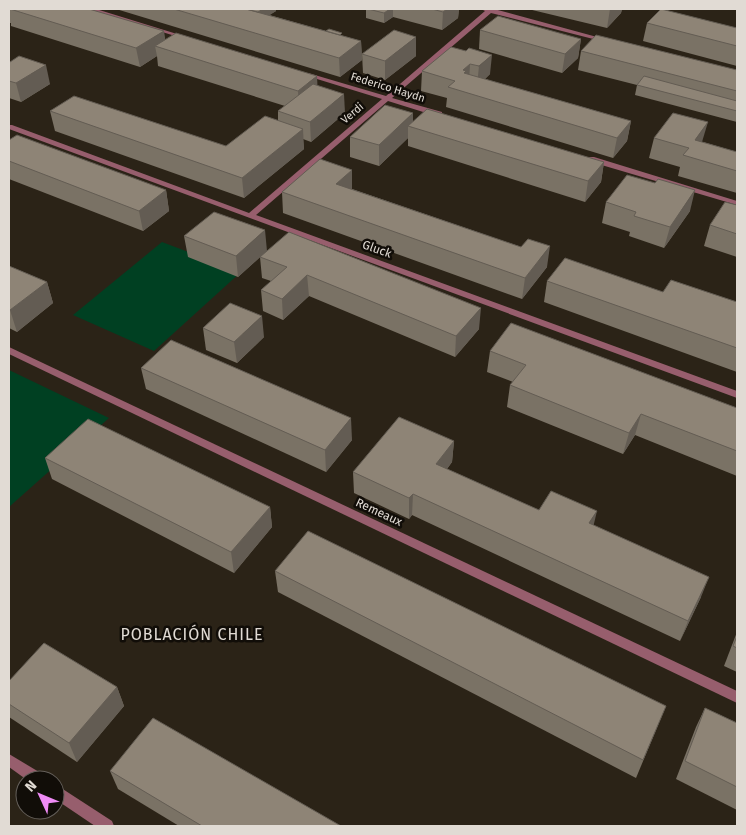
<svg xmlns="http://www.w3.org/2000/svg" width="746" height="835" font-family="'Fira Sans',sans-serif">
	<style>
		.green { fill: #004022 }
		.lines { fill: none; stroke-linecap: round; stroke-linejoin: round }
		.street { fill: #975e6d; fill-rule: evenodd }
		.wall { fill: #7a7265 }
		.shaded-wall { fill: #635c53 }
		.building { fill: #8e8476; stroke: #635c53 }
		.labels { text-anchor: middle; stroke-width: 5; stroke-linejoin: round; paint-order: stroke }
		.far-street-label { font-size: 11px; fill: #e1dbd4; stroke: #110d08 }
		.street-label { font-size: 12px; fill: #e1dbd4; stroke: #110d08 }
		.near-neighbourhood-label { font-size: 16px; letter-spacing: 1px; fill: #e1dbd4; stroke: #110d08 }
	</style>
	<rect width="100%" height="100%" fill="#2b2317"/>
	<g class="green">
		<path d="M162 242 241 272 154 351 73 315Z"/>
		<path d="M9 370 109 418 9 507Z"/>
	</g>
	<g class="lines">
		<g class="street">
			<path d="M87 9H96L190 38 185 39Z"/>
			<path d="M481 9H494L608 40 605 42 491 13 392 98 442 112V116H436L388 101 256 215 737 391V398L9 129V125H12L249 213 382 99 304 75V73H308L386 96 485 11Z"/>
			<path d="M588 157H594L737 201V205L588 161Z"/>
			<path d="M9 347 737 691V703L9 354Z"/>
			<path d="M9 754 44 775 46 780H27L9 767Z"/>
			<path d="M55 784 112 821 114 826H95L55 799Z"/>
		</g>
	</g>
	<g class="wall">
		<path d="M9 9 165 40 318 86 345 113 311 142 303 139 304 149 244 198 55 131 50 111 226 146 278 121V111L285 106 158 66 157 56 140 67 11 26V23H9Z"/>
		<path d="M116 9H276V11L269 15 361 41 362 60 340 77Z"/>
		<path d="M365 9H459L458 18 442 30 393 17 384 23 366 18V9Z"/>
		<path d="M528 9H622L621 13 607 28Z"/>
		<path d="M647 23 737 28V66L643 41Z"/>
		<path d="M480 30 581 39 578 58 562 73 479 49Z"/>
		<path d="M451 47 490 74 485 79 631 121 627 141 613 158 446 107 447 98 421 91 422 71Z"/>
		<path d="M581 51 737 70V122L635 95 637 85 578 70Z"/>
		<path d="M362 54 416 56 385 80 363 73Z"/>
		<path d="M9 62 50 84 21 102 9 98Z"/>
		<path d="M413 122 604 162 601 182 585 202 408 146V138L379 166 350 157V137Z"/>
		<path d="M654 138 703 142 737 152V193L678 176 680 167 649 158Z"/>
		<path d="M9 140 166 190 169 211 143 231 9 179Z"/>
		<path d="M352 170V189L521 247 547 267 522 299 283 213 282 192Z"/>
		<path d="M606 202 690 211 664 248 629 236 630 232 602 223Z"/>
		<path d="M737 205V257L704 246 710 225Z"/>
		<path d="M184 236 267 251 479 329 455 357 309 296 283 320 263 311 261 290 271 281 262 278 260 257 238 277 188 257Z"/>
		<path d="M9 266 47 282 53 303 17 332 9 328Z"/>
		<path d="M547 281 663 292 737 302V372L544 302Z"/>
		<path d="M203 328 264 337 237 363 206 350Z"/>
		<path d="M490 351 737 408V476L635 435 623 454 507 407 510 385 513 382 487 372Z"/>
		<path d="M141 368 352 440 326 472 146 389Z"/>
		<path d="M454 441 452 462 447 469 539 510 593 525 701 597 680 641 412 515 409 519 354 493 353 472Z"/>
		<path d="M45 458 270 507 272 527 234 573 52 479Z"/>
		<path d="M275 571 666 706 636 778 278 592Z"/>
		<path d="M737 632V672L724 666Z"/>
		<path d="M9 681 117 687 124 706 77 762 9 717Z"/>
		<path d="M705 708 737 723V810L676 779 696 727Z"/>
		<path d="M110 771 341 826H179L118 789Z"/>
	</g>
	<g class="shaded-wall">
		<path d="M263 9H276V11L250 28 249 18Z"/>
		<path d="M390 9H393V17L384 23V13Z"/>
		<path d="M447 9H459L458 18 442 30 443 12Z"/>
		<path d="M610 9H622L621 13 607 28Z"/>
		<path d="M164 31 167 50 155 46 157 56 140 67 136 48Z"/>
		<path d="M416 37V56L385 80V61Z"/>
		<path d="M581 39 578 58 562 73 565 54Z"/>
		<path d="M361 41 362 60 340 77 339 58Z"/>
		<path d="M492 55 490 74 477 86 479 66Z"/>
		<path d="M470 64 469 83 465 90 463 92V70Z"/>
		<path d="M46 65 50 84 21 102 16 83Z"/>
		<path d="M317 76 318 96 299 110 298 91Z"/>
		<path d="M344 94 345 113 311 142 310 122Z"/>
		<path d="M413 113V128L408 126V138L379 166V145Z"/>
		<path d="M631 121 627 141 613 158 617 138Z"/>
		<path d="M708 122 702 142 695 140Z"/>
		<path d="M303 129 304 149 244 198 242 178Z"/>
		<path d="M604 162 601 182 585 202 588 181Z"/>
		<path d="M352 170V190L336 184Z"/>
		<path d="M166 190 169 211 143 231 139 211Z"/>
		<path d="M695 190 690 211 664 248 670 227Z"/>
		<path d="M265 230 267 251 238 277 236 256Z"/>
		<path d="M550 246 547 267 522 299 525 278Z"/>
		<path d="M307 275 309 296 283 320 282 299Z"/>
		<path d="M47 282 53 303 17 332 10 310Z"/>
		<path d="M481 308 479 329 455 357 456 336Z"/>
		<path d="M262 316 264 337 237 363 234 342Z"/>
		<path d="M641 414 635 435 623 454 629 433Z"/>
		<path d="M351 418 352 440 326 472 325 450Z"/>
		<path d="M454 441 452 462 435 485 436 464Z"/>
		<path d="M413 494 412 515 409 519V498Z"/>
		<path d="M270 507 272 527 234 573 231 552Z"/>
		<path d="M597 511 592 532 589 523Z"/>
		<path d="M709 577 701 597 680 641 688 621Z"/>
		<path d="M117 687 124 706 77 762 69 743Z"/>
	</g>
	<g class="building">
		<path d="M10 9H89L164 31 136 48Z"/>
		<path d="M174 9H246L361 41 339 58Z"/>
		<path d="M246 9H263L258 12Z"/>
		<path d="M368 9H390L384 13Z"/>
		<path d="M432 9H447L443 12Z"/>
		<path d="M661 9 737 28V46L647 23Z"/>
		<path d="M498 16 581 39 565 54 480 30Z"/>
		<path d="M329 29 342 33 340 35 326 31Z"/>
		<path d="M394 30 416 37 385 61 362 54Z"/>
		<path d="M176 33 317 76 298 91 155 46Z"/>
		<path d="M596 35 737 70V91L581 51Z"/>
		<path d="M451 47 466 51 469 48 492 55 479 66 470 64 463 70 466 71 464 73 631 121 617 138 448 87 455 81 422 71Z"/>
		<path d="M19 56 46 65 16 83 9 81V62H10Z"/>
		<path d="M644 76 737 101V111L637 85Z"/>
		<path d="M313 84 344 94 310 122 278 111Z"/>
		<path d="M74 96 226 146 265 116 303 129 242 178 50 111Z"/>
		<path d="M385 105 413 113 379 145 350 137Z"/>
		<path d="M427 109 604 162 588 181 408 126Z"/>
		<path d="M673 113 708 122 695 140 737 152V171L683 155 689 148 654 138Z"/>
		<path d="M17 135 166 190 139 211 9 161V140Z"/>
		<path d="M320 159 352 170 336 184 521 247 528 239 550 246 525 278 282 192Z"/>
		<path d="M627 175 655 183 658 179 695 190 670 227 634 216 636 212 606 202Z"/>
		<path d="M725 202 737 205V234L710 225Z"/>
		<path d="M214 212 265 230 236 256 184 236Z"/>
		<path d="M289 232 481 308 456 336 307 275 282 299 261 290 287 267 260 257Z"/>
		<path d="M565 258 663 292 671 280 737 302V348L547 281Z"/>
		<path d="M9 266 47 282 10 310H9Z"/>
		<path d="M230 303 262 316 234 342 203 328Z"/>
		<path d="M511 323 737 408V451L641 414 629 433 510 385 526 365 490 351Z"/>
		<path d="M171 340 351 418 325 450 141 368Z"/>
		<path d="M399 417 454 441 436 464 539 510 551 491 597 511 589 523 709 577 688 621 413 494 409 498 353 472Z"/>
		<path d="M88 419 270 507 231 552 45 458Z"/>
		<path d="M308 531 666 706 643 760 275 571Z"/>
		<path d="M737 636V648L733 646Z"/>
		<path d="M44 643 117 687 69 743 9 704V681Z"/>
		<path d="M705 708 737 723V787L685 761Z"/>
		<path d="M153 718 341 826H202L110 771Z"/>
	</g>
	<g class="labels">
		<g class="far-street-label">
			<text transform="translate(388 87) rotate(17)" y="4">Federico Haydn</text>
			<text transform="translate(352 113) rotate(-41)" y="4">Verdi</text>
		</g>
		<g class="street-label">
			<text transform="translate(377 249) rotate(20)" y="4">Gluck</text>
			<text transform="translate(379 512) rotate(25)" y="4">Remeaux</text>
		</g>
		<g class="near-neighbourhood-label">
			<text x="192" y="640">POBLACIÓN CHILE</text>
		</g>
	</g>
	<rect width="746" height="835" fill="none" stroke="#e1dbd4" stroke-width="20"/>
	<g transform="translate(40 795) rotate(314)"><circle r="24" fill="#110d08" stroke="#645f5a"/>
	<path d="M0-4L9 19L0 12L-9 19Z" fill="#ef8bf6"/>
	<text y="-8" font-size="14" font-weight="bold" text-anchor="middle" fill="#e1dbd4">N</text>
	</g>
</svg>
